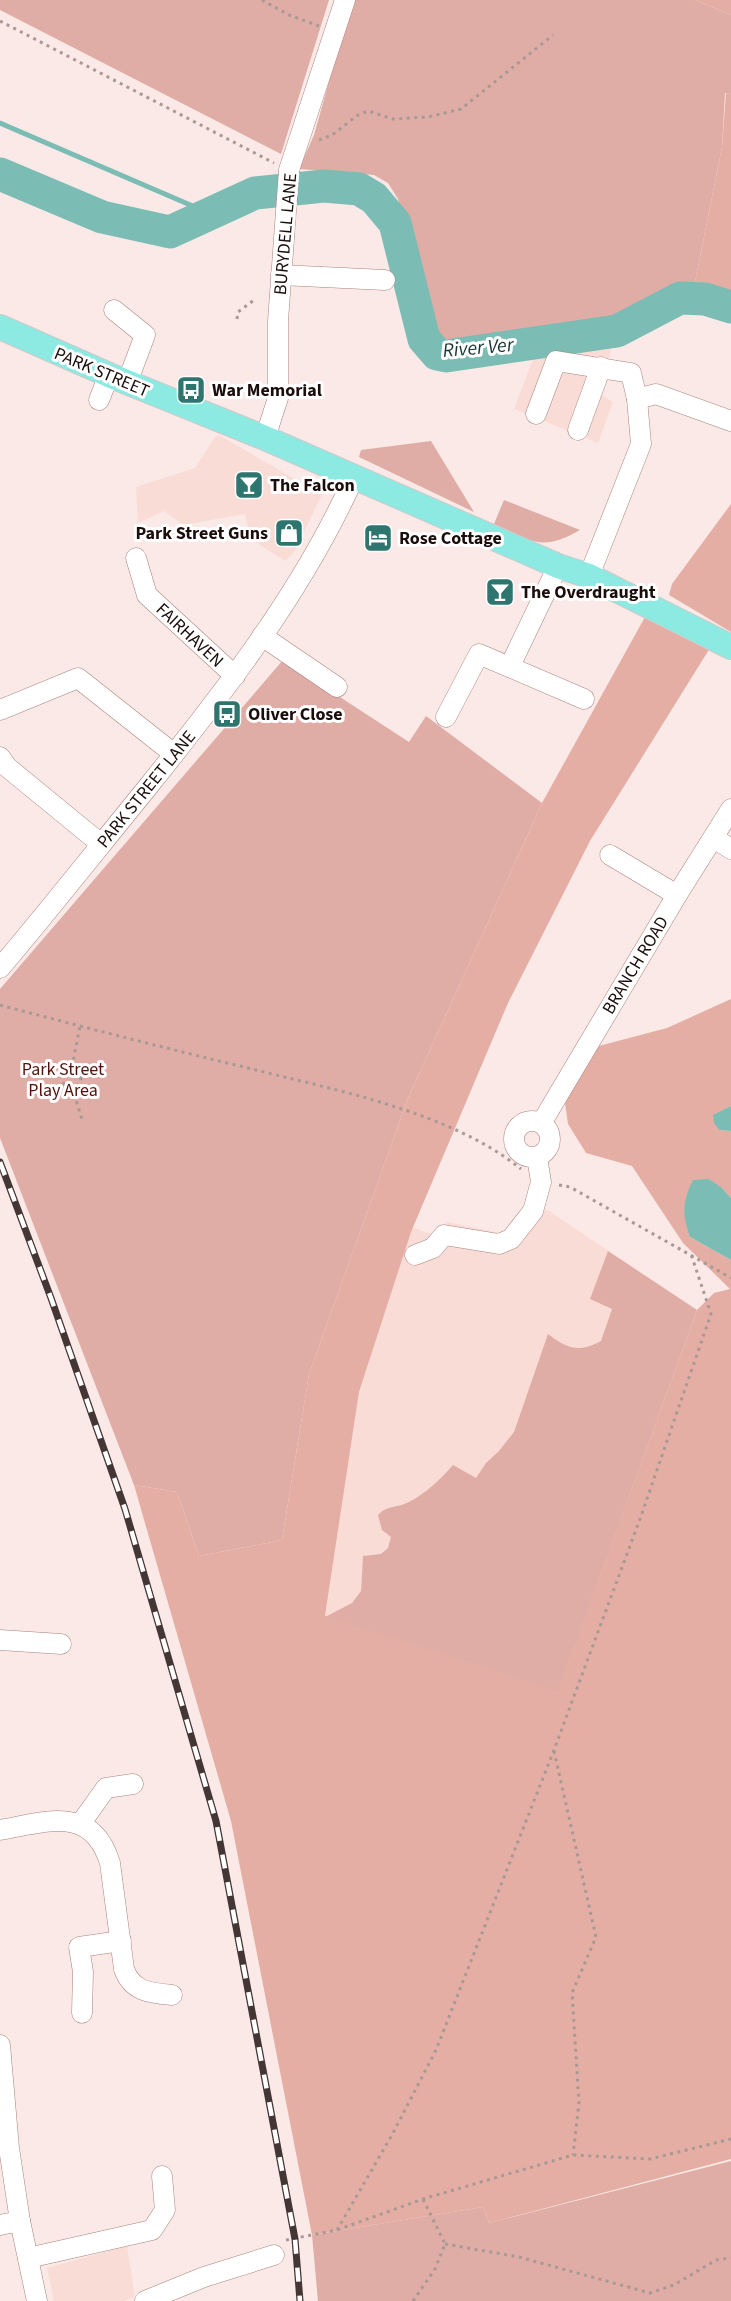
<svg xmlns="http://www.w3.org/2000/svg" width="731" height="2301" font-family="'Source Sans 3',sans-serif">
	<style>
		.built { fill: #fadcd7 }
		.green { fill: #dfada5 }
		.forest { fill: #e5aea4 }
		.water { fill: #7bbcb4 }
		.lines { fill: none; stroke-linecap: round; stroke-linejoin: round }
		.stream { stroke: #7bbcb4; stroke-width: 5 }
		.river { stroke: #7bbcb4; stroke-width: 33 }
		.minor-casing { stroke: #a8837d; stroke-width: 21 }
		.major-casing { stroke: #cdcac9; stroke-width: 26 }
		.path { stroke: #a99996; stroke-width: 3; stroke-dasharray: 3 4.5; stroke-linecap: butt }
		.minor { stroke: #fff; stroke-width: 20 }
		.major { stroke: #8ceae2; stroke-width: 24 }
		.rail-casing { stroke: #433634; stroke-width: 7 }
		.rail { stroke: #fff; stroke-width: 4.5; stroke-dasharray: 14; stroke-linecap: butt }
		.labels { text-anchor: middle; stroke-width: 6; stroke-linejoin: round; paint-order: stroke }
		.street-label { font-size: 18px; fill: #1a0d0b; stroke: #fff }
		.poi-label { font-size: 18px; font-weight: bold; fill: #1a0d0b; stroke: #fff; text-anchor: start }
		.park-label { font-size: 18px; fill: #53110c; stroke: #fff }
		.water-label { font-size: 20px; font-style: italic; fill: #163633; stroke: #fff }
	</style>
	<rect width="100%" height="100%" fill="#fae9e6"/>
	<g class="built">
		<path d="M587 346 611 349 600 394 613 402 598 443 514 409 535 354 546 350Z"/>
		<path d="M219 435 322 495 294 552 285 561 251 539 245 514 183 525 164 511 138 523 136 487 195 468 216 436Z"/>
		<path d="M527 1205 549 1211 697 1310 558 1692 325 1617 359 1392 412 1227 434 1235 448 1222 509 1235Z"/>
		<path d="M127 2246 135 2297 125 2301H54L47 2268Z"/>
	</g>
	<g class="green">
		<path d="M0 0H329L281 154 0 10Z"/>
		<path d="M352 0H695L731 15V94L725 93 722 147 694 287 680 291 628 316 569 332 461 343 442 338 428 324 398 199 388 183 374 175 299 169 314 135Z"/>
		<path d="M431 441 474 512 359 457 361 450Z"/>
		<path d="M504 500 580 530C541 553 531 540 494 524Z"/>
		<path d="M283 660 409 742 426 716 542 803 408 1098 309 1374 282 1540 199 1556 177 1492 134 1485 0 1138V989Z"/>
		<path d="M608 1251 697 1310 558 1692 325 1617 352 1603 361 1591 363 1556 381 1554 388 1548 391 1537 382 1530 378 1515C387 1505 398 1508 409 1502 425 1494 441 1479 453 1465L476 1478 486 1463 499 1451 514 1432 548 1334C568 1349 579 1353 601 1341L612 1309 590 1299Z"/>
		<path d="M731 2161V2301H318L312 2235 483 2207 489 2223Z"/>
	</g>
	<g class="forest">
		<path d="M695 0H731V15Z"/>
		<path d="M726 93 731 94V297L694 287 722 147Z"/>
		<path d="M731 504V632L669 595 672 584Z"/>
		<path d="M645 617 710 648 590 841 508 1003 411 1232 359 1392 325 1616 558 1691 697 1310 714 1293 730 1289 683 1243 632 1166 586 1153 568 1124 565 1103 595 1047 667 1028 731 999V1106L713 1116 719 1130 731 1131V1198L722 1188 690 1237 731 1260V2159L489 2223 483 2207 312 2235 231 1821 134 1485 177 1492 199 1556 282 1540 309 1374 408 1098 542 803Z"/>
	</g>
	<g class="water">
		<path d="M731 1106V1131L719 1130 714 1123 713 1115Z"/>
		<path d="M709 1179 722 1188 731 1198V1260L690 1237C682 1214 682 1203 693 1180Z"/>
	</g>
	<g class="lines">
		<path class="stream" d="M0 123 195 207 255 193"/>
		<path class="river" d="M0 174 102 217 170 232 255 193 324 186 359 189 374 198 395 223 424 339 437 354 446 356 617 331 680 298 705 299 731 307"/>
		<g class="minor-casing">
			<g id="minor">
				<path d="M281 275 385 280"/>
				<path d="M114 310 145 335 127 383"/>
				<path d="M637 399 656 394 731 421"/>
				<path d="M99 400 109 375"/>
				<path d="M536 414 556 361 631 373 637 399 641 444 589 576"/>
				<path d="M578 430 601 367"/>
				<path d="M265 438 278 398V321L289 170 345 0"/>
				<path d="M136 558 147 595 235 676"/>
				<path d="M262 636 337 687"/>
				<path d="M510 666 558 566"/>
				<path d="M0 710 78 678 174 754"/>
				<path d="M446 717 479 654 584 699"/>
				<path d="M0 757 7 767 101 844"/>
				<path d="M714 838 731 849"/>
				<path d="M610 855 677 895"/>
				<path d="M0 968C50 909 98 848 147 788 225 691 303 591 354 477"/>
				<circle cx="532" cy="1139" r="18"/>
				<path d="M542 1122 677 895 731 809"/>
				<path d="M415 1255 433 1248 444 1235 499 1244 511 1239 533 1211 541 1182 537 1157"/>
				<path d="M0 1640 61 1644"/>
				<path d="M81 1823 106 1788 133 1784"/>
				<path d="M0 1830C46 1822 92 1804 110 1863L124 1969C132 1992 151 1993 172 1995"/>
				<path d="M82 2013 83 1972 79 1947 121 1941"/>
				<path d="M0 2045 9 2148 20 2221 37 2301"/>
				<path d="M0 2225 20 2221"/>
				<path d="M28 2258 152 2230 165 2210 162 2176"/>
				<path d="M145 2301 204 2277 274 2255"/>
			</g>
		</g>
		<g class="major-casing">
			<path id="major" d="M0 327 109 375 265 438 558 566 589 576 731 647"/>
		</g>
		<g class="path">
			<path d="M262 0 289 15 319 26"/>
			<path d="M0 21 274 163"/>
			<path d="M319 140 332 135 358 115 368 111 393 119 428 117 461 109 553 35"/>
			<path d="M237 319 238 312 254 300"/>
			<path d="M0 1005C83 1027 165 1048 248 1068 335 1090 451 1112 521 1169"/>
			<path d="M72 1067 80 1026"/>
			<circle cx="71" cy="1077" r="10"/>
			<path d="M72 1087 83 1123"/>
			<path d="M559 1185 570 1187 731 1278"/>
			<path d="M554 1751 596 1937 572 1993 579 2103 573 2155"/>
			<path d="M337 2230 392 2135 436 2050 554 1750 640 1519 711 1314 691 1254"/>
			<path d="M286 2240 337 2230 423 2199 573 2155 650 2159 731 2139"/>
			<path d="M445 2244 519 2257 650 2293 674 2285 716 2260 731 2258"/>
			<path d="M413 2301 435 2269 445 2244 423 2199"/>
		</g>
		<use href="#minor" class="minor"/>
		<use href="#major" class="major"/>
		<g class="rail-casing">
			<path id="rail" d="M0 1162 51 1298 125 1509 216 1821 295 2239 300 2301"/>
		</g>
		<use href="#rail" class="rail"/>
	</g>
	<defs>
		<g id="bus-square" transform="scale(1.5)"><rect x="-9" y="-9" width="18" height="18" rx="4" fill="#2d756e" stroke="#fff"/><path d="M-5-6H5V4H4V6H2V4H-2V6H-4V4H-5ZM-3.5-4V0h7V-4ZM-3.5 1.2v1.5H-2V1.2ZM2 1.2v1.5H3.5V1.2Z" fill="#fff"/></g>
		<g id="bar-square" transform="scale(1.5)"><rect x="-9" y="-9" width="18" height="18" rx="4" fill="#2d756e" stroke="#fff"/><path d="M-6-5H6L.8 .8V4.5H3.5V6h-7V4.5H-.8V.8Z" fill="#fff"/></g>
		<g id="shop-square" transform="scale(1.5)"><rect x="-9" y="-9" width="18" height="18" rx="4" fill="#2d756e" stroke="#fff"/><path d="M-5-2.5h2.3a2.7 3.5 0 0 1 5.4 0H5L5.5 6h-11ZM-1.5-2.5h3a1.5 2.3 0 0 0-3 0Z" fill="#fff"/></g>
		<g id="hotel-square" transform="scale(1.5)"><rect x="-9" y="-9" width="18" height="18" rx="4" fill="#2d756e" stroke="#fff"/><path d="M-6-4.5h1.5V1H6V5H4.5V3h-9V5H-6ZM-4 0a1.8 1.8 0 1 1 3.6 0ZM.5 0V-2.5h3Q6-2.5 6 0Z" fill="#fff"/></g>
	</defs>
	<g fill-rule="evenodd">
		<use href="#bus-square" x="191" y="390"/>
		<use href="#bar-square" x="249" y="485"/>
		<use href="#shop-square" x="289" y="533"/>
		<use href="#hotel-square" x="378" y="538"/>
		<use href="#bar-square" x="500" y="592"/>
		<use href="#bus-square" x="227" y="714"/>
	</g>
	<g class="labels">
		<g class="street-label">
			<text transform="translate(285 234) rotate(-85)" y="6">BURYDELL LANE</text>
			<text transform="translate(102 372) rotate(23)" y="6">PARK STREET</text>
			<text transform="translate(190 635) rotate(43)" y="6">FAIRHAVEN</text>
			<text transform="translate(146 789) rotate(-51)" y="6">PARK STREET LANE</text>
			<text transform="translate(635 965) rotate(-59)" y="6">BRANCH ROAD</text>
		</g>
		<g class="poi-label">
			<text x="212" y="396">War Memorial</text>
			<text x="270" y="491">The Falcon</text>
			<text x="268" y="539" text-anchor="end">Park Street Guns</text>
			<text x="399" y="544">Rose Cottage</text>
			<text x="521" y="598">The Overdraught</text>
			<text x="248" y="720">Oliver Close</text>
		</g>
		<g class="park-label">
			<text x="63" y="1075">Park Street<tspan x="63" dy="21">Play Area</tspan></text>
		</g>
		<g class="water-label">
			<text transform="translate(478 347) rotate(-5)" y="7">River Ver</text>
		</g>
	</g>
</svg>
